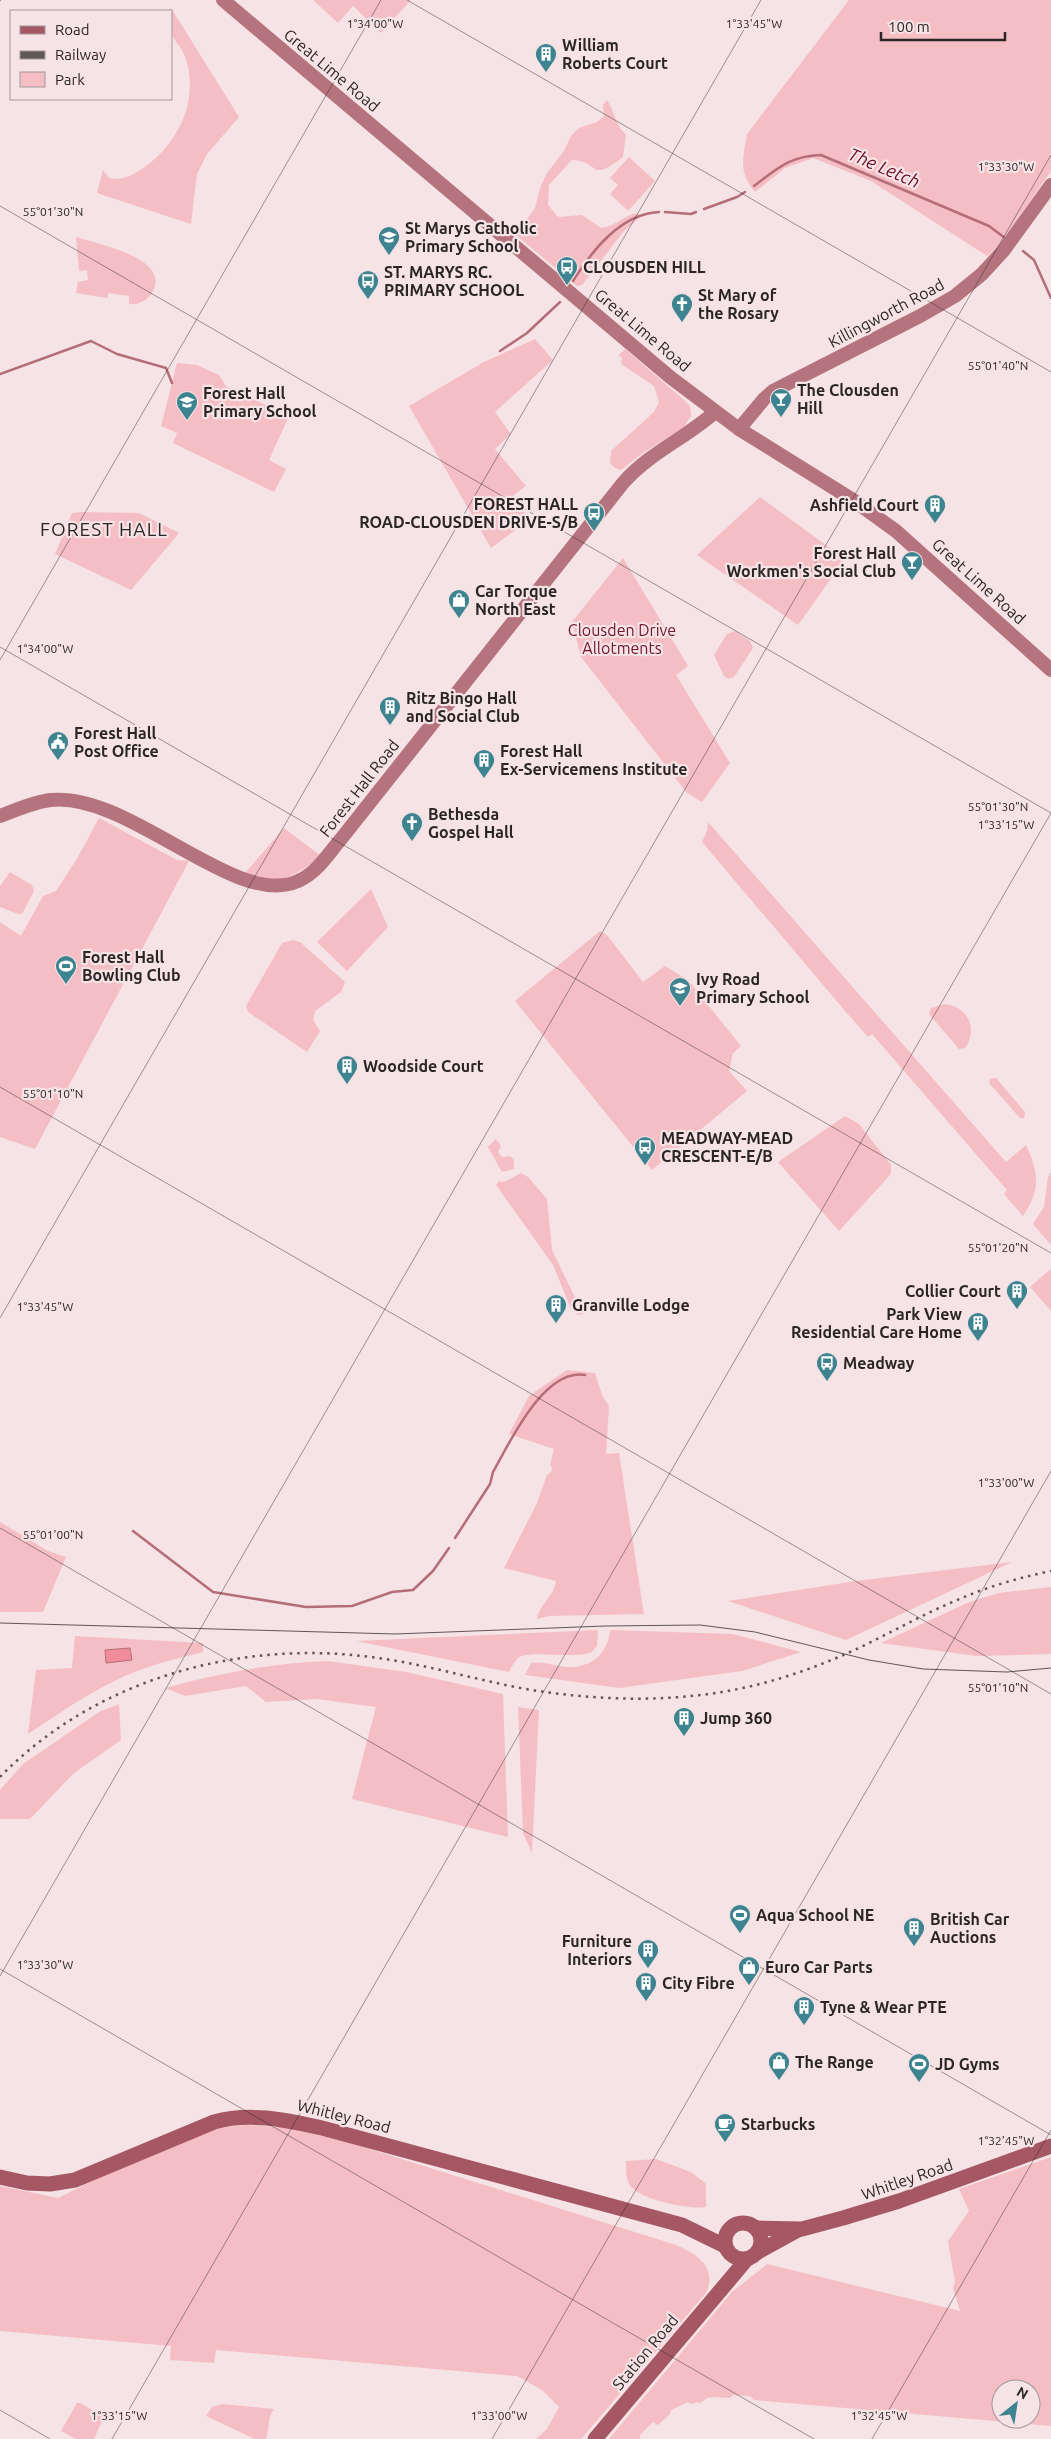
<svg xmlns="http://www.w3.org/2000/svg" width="1051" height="2439" font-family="Ubuntu,sans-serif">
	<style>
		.green { fill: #f5bec4; fill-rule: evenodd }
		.water { fill: #f08c9b; stroke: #b56d78 }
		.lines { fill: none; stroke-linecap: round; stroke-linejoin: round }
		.stream { stroke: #b56d78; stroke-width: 2.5 }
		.secondary { stroke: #b5747d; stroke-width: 14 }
		.primary { stroke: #a55764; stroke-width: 15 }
		.tram { stroke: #605757; stroke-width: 1 }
		.rail { stroke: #605757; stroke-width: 2.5; stroke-dasharray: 2.5 5; stroke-linecap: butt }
		.ticks { fill: none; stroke: #2b2525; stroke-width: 1; stroke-opacity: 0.45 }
		.labels { text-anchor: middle; stroke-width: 4.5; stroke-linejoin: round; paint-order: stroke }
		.poi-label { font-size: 16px; font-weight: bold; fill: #2b2525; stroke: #f5e3e5; text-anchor: start }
		.street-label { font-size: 16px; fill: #2b2525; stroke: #f5e3e5 }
		.park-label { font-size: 16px; fill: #6f172e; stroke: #f5e3e5 }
		.water-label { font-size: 18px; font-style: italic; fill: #670e28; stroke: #f5e3e5 }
		.quarter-label { font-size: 19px; letter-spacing: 1px; fill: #2b2525; stroke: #f5e3e5 }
		.ticks-label { font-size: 12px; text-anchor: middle; fill: #2b2525; stroke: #f5e3e5; stroke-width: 4.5; stroke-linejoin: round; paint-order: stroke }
	</style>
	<rect width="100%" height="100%" fill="#f5e3e5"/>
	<g class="green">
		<path d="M313 0H411L381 33 353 6 338 23Z"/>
		<path d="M849 0H1051V171L1001 243 987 256 871 181 813 158 785 168 755 192C738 171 743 159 747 134Z"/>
		<path d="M171 8 239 117 207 154 197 174 191 224 97 193 103 170 109 178C123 182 139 172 150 163 182 138 200 93 184 54 181 47 174 41 172 34 169 28 171 18 171 11H168Z"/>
		<path d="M607 100C615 112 615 125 626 135L623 157C588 184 601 161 572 160L549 185 548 205 558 217 582 215 601 228C615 227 624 215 637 213L640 217 624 231 582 285 577 286 516 235 535 208 540 188 547 173 564 151 571 136 579 128 597 122 604 116 603 105Z"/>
		<path d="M629 157 655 181 628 211 610 194 618 185 610 178Z"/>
		<path d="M76 237C97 244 173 258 152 293 147 301 138 305 129 304V296L109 293 107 298 76 293 78 282 88 280 87 270 79 271Z"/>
		<path d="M535 339 553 360 495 412 511 434 495 449 526 486 510 498 533 521 524 530 518 528 491 548 409 406 484 362Z"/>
		<path d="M625 349 684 400 690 406 691 416 684 427 643 453 621 470 615 468 610 463 611 451 654 412 659 402 654 386 621 364 622 357 618 356Z"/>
		<path d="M177 363 197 365 219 375 226 386 289 416 269 460 286 469 274 492 173 443 177 433 161 426Z"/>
		<path d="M760 497 845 559 798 625 697 555Z"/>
		<path d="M81 512 139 513 179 533 131 590 55 554 72 513Z"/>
		<path d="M623 558 688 666 676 675 730 763 702 802 687 793 581 657 572 622Z"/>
		<path d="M735 631 750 641 753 648 734 677 729 679 724 676 714 655 727 634Z"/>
		<path d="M99 818 177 860 189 861 35 1149 0 1137V922L21 936 43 896 56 891 78 857Z"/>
		<path d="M708 822 1006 1162 1026 1145C1039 1174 1041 1189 1023 1216L1004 1194 1007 1190 872 1034 868 1037 846 1012 702 842 707 831Z"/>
		<path d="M284 828 321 856C301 872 272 892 246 872Z"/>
		<path d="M10 872 32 885 34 891 22 914H18L0 907V886Z"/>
		<path d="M371 889 388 927 347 971 317 942Z"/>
		<path d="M600 931 607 935 643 982 665 966 688 980 741 1046 733 1053 729 1071 747 1091 652 1170 515 1001Z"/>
		<path d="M293 940 300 942 345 982 341 992 315 1011 313 1020 320 1031 307 1052 248 1012 246 1006 282 943Z"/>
		<path d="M944 1004C967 1006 979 1028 965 1048L959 1049 929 1014 931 1008Z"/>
		<path d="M996 1078 1025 1112 1024 1118H1020L989 1083 990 1079Z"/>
		<path d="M845 1116 859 1124 891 1165V1174L839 1231 778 1162Z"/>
		<path d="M496 1139 501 1146 498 1152 502 1157 510 1156 514 1160V1169L502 1172 488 1147Z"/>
		<path d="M1051 1172V1245L1033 1224 1044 1207 1048 1177Z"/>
		<path d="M521 1173 528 1177 547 1199 552 1250 583 1314 577 1315 576 1308 571 1309 553 1265 496 1185 499 1181 504 1182Z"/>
		<path d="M1051 1269V1311L1030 1287Z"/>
		<path d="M567 1370 595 1373 602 1395 609 1406 606 1454 619 1453 644 1614 549 1616 537 1619C540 1604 554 1596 556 1581L504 1568 537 1503 547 1475 551 1472 552 1468 550 1465 554 1449 509 1434 529 1396Z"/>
		<path d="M0 1522 48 1551 66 1557 43 1612H0Z"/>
		<path d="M1012 1562 846 1640 728 1601 856 1581Z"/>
		<path d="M1051 1587V1654L976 1656 881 1643 967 1603 998 1593Z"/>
		<path d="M598 1630 597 1646 592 1652C572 1660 529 1649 518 1658 514 1662 511 1667 509 1672L356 1641Z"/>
		<path d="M610 1630 733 1634 801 1652 742 1671 619 1688 525 1675 531 1663C543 1661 554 1666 567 1667 591 1668 608 1654 610 1630Z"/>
		<path d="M75 1636 203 1643V1652C183 1657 162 1662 143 1669 102 1683 65 1710 28 1734L36 1670 72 1668Z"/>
		<path d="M328 1661 406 1672 503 1694 508 1837 352 1799 376 1707 317 1699 266 1702 246 1686 185 1696 165 1688C219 1673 272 1663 328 1661Z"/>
		<path d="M119 1704 121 1740 74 1773 30 1819H0V1790L23 1764 99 1712Z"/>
		<path d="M518 1707 539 1710 532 1853 523 1833Z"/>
		<path d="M247 2125 289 2128 344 2141 676 2245C697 2254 718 2268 706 2293L581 2439H536L547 2429 559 2407 542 2390 517 2376 216 2350 214 2363 170 2360 171 2346 0 2331V2186L58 2198 100 2177 205 2133 219 2128Z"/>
		<path d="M1051 2157V2426L754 2400 750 2396 733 2395 730 2398 714 2397 707 2398 699 2404V2402L691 2404 688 2402 671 2410 670 2414 658 2425 653 2422 640 2435V2439H609L732 2292 767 2264 960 2311 953 2288 955 2282 948 2241 969 2211 959 2189ZM1001 2389H1031V2419H1001Z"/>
		<path d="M656 2159 691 2172 706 2184V2207C691 2210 638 2200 629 2184 626 2179 626 2168 626 2161Z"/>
		<path d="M77 2403H80L104 2417 94 2439H76L61 2431Z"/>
		<path d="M223 2404 274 2409C267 2417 270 2429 266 2439H255L206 2416 212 2407Z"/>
	</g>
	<path class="water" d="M130 1648 132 1660 106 1663 105 1650Z"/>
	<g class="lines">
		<g class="stream">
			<path d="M754 186C778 168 790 156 821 155L989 226 1005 238"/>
			<path d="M704 209 737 197 745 192"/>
			<path d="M665 212 691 214 696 212"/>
			<path d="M1023 251 1034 260 1051 298"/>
			<path d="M573 281C592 251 620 214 659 212"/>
			<path d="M500 351 527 333 560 302"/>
			<path d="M0 374 91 341 117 354 166 368 172 383"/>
			<path d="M133 1531 213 1592 306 1607 352 1606 392 1592 413 1590 433 1571 449 1548"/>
			<path d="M455 1538 490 1484 493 1472C510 1442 544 1368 585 1375"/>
		</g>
		<g class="secondary">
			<path d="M223 0 670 377 739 429 853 500 896 531 1051 670"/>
			<path d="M739 429 764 399 773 391 920 316 955 296 982 274 1004 250 1051 185"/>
			<path d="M0 816C16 810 33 802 51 800 130 792 236 910 298 881 317 873 328 854 341 839L623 483C649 453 686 438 715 412"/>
		</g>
		<g class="primary">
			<path d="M0 2177 27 2183 50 2184 75 2180 214 2122C251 2112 285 2120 322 2128L682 2225 725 2246"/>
			<circle cx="743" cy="2241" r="18"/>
			<path d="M756 2228 802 2229 843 2218 899 2201 1051 2146"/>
			<path d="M758 2252 798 2230"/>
			<path d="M595 2439 747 2259"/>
		</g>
		<path class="tram" d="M0 1623 395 1634 605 1626 700 1625 755 1632 869 1660 923 1669 1007 1672 1051 1668"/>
		<path class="rail" d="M0 1777C98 1676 248 1637 385 1659 437 1667 487 1683 538 1691 599 1700 661 1702 722 1692 758 1686 795 1675 829 1661 872 1644 912 1619 955 1601 986 1587 1018 1578 1051 1571"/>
	</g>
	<path class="ticks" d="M407 0 1051 372M0 1 1 0M0 206 1051 813M0 647 1051 1253M0 660 381 0M0 1087 1051 1694M0 1318 761 0M0 1528 1051 2135M0 1969 814 2439M0 1976 1051 155M0 2410 50 2439M112 2439 1051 813M492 2439 1051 1471M872 2439 1051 2130"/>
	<defs>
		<g id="building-pin" transform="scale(1.125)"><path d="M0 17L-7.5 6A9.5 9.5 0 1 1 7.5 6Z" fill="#3e8390" stroke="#f5e3e5"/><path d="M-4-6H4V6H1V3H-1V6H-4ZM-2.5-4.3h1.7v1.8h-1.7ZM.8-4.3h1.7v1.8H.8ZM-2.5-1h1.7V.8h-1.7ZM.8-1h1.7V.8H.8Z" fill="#fff"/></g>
		<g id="school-pin" transform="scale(1.125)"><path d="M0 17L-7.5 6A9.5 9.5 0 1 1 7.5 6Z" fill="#3e8390" stroke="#f5e3e5"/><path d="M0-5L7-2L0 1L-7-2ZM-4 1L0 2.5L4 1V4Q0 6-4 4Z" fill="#fff"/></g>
		<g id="bus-pin" transform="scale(1.125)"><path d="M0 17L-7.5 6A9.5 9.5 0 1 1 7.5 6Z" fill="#3e8390" stroke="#f5e3e5"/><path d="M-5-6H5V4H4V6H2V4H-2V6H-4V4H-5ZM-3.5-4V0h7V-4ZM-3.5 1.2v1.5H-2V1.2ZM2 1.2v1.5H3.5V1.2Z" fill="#fff"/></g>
		<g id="church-pin" transform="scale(1.125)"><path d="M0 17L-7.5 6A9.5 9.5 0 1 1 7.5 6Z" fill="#3e8390" stroke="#f5e3e5"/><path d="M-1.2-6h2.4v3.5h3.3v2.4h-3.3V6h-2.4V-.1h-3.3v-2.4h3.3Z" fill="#fff"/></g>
		<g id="bar-pin" transform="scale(1.125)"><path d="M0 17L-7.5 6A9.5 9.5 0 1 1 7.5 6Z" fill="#3e8390" stroke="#f5e3e5"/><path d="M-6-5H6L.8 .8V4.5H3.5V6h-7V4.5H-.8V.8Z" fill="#fff"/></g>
		<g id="shop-pin" transform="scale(1.125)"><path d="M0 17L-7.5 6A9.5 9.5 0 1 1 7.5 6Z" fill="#3e8390" stroke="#f5e3e5"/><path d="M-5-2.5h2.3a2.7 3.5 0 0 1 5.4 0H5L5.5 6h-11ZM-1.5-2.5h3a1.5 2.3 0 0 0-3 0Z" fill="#fff"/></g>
		<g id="civic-pin" transform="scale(1.125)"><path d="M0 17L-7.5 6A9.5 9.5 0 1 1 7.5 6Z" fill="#3e8390" stroke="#f5e3e5"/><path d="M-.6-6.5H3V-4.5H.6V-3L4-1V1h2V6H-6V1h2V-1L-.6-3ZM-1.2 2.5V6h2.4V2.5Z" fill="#fff"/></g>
		<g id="stadium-pin" transform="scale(1.125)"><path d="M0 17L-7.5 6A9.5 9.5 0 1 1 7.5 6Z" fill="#3e8390" stroke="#f5e3e5"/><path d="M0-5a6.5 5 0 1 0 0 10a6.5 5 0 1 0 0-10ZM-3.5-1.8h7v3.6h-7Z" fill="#fff"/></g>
		<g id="cafe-pin" transform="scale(1.125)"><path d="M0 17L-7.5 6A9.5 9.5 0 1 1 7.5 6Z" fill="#3e8390" stroke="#f5e3e5"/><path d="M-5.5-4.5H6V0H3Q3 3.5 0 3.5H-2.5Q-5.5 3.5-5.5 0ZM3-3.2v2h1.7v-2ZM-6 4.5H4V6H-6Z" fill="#fff"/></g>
	</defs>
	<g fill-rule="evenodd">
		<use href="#building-pin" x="546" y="54"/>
		<use href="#school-pin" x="389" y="237"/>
		<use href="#bus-pin" x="567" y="267"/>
		<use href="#bus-pin" x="368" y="281"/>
		<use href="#church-pin" x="682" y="304"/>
		<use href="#bar-pin" x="781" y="399"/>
		<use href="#school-pin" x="187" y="402"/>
		<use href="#building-pin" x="935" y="505"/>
		<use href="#bus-pin" x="594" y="513"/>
		<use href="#bar-pin" x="912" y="562"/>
		<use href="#shop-pin" x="459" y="600"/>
		<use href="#building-pin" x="390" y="707"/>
		<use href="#civic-pin" x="58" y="742"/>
		<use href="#building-pin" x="484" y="760"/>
		<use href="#church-pin" x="412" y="823"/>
		<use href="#stadium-pin" x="66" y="966"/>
		<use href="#school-pin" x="680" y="988"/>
		<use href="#building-pin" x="347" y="1066"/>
		<use href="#bus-pin" x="645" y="1147"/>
		<use href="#building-pin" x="1017" y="1291"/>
		<use href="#building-pin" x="556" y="1305"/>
		<use href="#building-pin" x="978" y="1323"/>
		<use href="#bus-pin" x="827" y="1363"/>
		<use href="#building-pin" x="684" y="1718"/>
		<use href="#stadium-pin" x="740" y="1915"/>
		<use href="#building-pin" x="914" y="1928"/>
		<use href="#building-pin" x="648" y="1950"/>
		<use href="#shop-pin" x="749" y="1967"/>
		<use href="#building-pin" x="646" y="1983"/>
		<use href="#building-pin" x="804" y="2007"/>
		<use href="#shop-pin" x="779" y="2062"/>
		<use href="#stadium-pin" x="919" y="2064"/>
		<use href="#cafe-pin" x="725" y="2124"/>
	</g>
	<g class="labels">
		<g class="poi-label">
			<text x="562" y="51">William<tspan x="562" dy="18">Roberts Court</tspan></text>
			<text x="405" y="234">St Marys Catholic<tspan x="405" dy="18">Primary School</tspan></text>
			<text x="583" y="273">CLOUSDEN HILL</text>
			<text x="384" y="278">ST. MARYS RC.<tspan x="384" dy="18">PRIMARY SCHOOL</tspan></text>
			<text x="698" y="301">St Mary of<tspan x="698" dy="18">the Rosary</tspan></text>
			<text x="797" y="396">The Clousden<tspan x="797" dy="18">Hill</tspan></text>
			<text x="203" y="399">Forest Hall<tspan x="203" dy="18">Primary School</tspan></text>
			<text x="578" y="510" text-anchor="end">FOREST HALL<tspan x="578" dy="18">ROAD-CLOUSDEN DRIVE-S/B</tspan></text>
			<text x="919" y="511" text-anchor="end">Ashfield Court</text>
			<text x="896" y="559" text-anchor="end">Forest Hall<tspan x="896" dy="18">Workmen's Social Club</tspan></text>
			<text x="475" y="597">Car Torque<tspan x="475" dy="18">North East</tspan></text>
			<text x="406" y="704">Ritz Bingo Hall<tspan x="406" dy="18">and Social Club</tspan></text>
			<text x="74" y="739">Forest Hall<tspan x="74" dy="18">Post Office</tspan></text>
			<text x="500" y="757">Forest Hall<tspan x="500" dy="18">Ex-Servicemens Institute</tspan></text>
			<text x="428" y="820">Bethesda<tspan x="428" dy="18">Gospel Hall</tspan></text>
			<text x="82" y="963">Forest Hall<tspan x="82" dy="18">Bowling Club</tspan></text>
			<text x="696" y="985">Ivy Road<tspan x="696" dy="18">Primary School</tspan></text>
			<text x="363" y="1072">Woodside Court</text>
			<text x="661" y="1144">MEADWAY-MEAD<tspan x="661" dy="18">CRESCENT-E/B</tspan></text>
			<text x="1001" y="1297" text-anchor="end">Collier Court</text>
			<text x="572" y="1311">Granville Lodge</text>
			<text x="962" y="1320" text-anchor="end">Park View<tspan x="962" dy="18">Residential Care Home</tspan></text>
			<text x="843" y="1369">Meadway</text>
			<text x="700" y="1724">Jump 360</text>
			<text x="756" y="1921">Aqua School NE</text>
			<text x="930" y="1925">British Car<tspan x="930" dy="18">Auctions</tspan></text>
			<text x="632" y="1947" text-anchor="end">Furniture<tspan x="632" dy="18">Interiors</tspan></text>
			<text x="765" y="1973">Euro Car Parts</text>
			<text x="662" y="1989">City Fibre</text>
			<text x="820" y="2013">Tyne &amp; Wear PTE</text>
			<text x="795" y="2068">The Range</text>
			<text x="935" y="2070">JD Gyms</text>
			<text x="741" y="2130">Starbucks</text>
		</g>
		<g class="street-label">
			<text transform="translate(332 70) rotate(40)" y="6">Great Lime Road</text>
			<text transform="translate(886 313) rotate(-28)" y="6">Killingworth Road</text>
			<text transform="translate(643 330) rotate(40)" y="6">Great Lime Road</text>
			<text transform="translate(979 581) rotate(42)" y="6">Great Lime Road</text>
			<text transform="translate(359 788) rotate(-52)" y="6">Forest Hall Road</text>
			<text transform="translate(344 2116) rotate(14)" y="6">Whitley Road</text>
			<text transform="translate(907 2179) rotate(-19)" y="6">Whitley Road</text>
			<text transform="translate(645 2352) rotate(-50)" y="6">Station Road</text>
		</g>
		<g class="park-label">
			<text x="622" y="636">Clousden Drive<tspan x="622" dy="18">Allotments</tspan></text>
		</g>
		<g class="water-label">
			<text transform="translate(884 168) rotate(23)" y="6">The Letch</text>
		</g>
		<g class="quarter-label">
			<text x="104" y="536">FOREST HALL</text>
		</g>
	</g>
	<g class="ticks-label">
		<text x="375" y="28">1°34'00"W</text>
		<text x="754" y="28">1°33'45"W</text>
		<text x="1006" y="171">1°33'30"W</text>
		<text x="53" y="216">55°01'30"N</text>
		<text x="998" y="370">55°01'40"N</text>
		<text x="45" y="653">1°34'00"W</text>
		<text x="998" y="811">55°01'30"N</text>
		<text x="1006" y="829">1°33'15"W</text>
		<text x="53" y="1098">55°01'10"N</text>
		<text x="998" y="1252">55°01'20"N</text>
		<text x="45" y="1311">1°33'45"W</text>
		<text x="1006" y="1487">1°33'00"W</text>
		<text x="53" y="1539">55°01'00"N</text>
		<text x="998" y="1692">55°01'10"N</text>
		<text x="45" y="1969">1°33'30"W</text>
		<text x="1006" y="2145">1°32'45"W</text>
		<text x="119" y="2420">1°33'15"W</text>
		<text x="499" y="2420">1°33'00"W</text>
		<text x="879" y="2420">1°32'45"W</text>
	</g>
	<rect x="10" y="10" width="162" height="90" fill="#f5e3e5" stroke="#a49798"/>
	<rect x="20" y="26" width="25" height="8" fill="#a55764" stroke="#a49798"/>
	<text x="55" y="35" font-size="15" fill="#2b2525">Road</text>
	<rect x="20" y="51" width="25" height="8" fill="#605757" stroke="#a49798"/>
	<text x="55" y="60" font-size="15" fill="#2b2525">Railway</text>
	<rect x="20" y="72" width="25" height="15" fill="#f5bec4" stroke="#a49798"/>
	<text x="55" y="85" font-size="15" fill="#2b2525">Park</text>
	<g transform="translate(1016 2404) rotate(30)"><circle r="24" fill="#f5e3e5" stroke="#a49798"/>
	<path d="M0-4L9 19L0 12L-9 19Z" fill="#3e8390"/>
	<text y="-8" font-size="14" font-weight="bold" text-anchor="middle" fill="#2b2525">N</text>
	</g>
	<path d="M881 32v8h124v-8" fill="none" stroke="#2b2525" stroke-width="2.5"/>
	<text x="888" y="32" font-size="15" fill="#2b2525" stroke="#f5e3e5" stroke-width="4" paint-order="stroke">100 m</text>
</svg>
